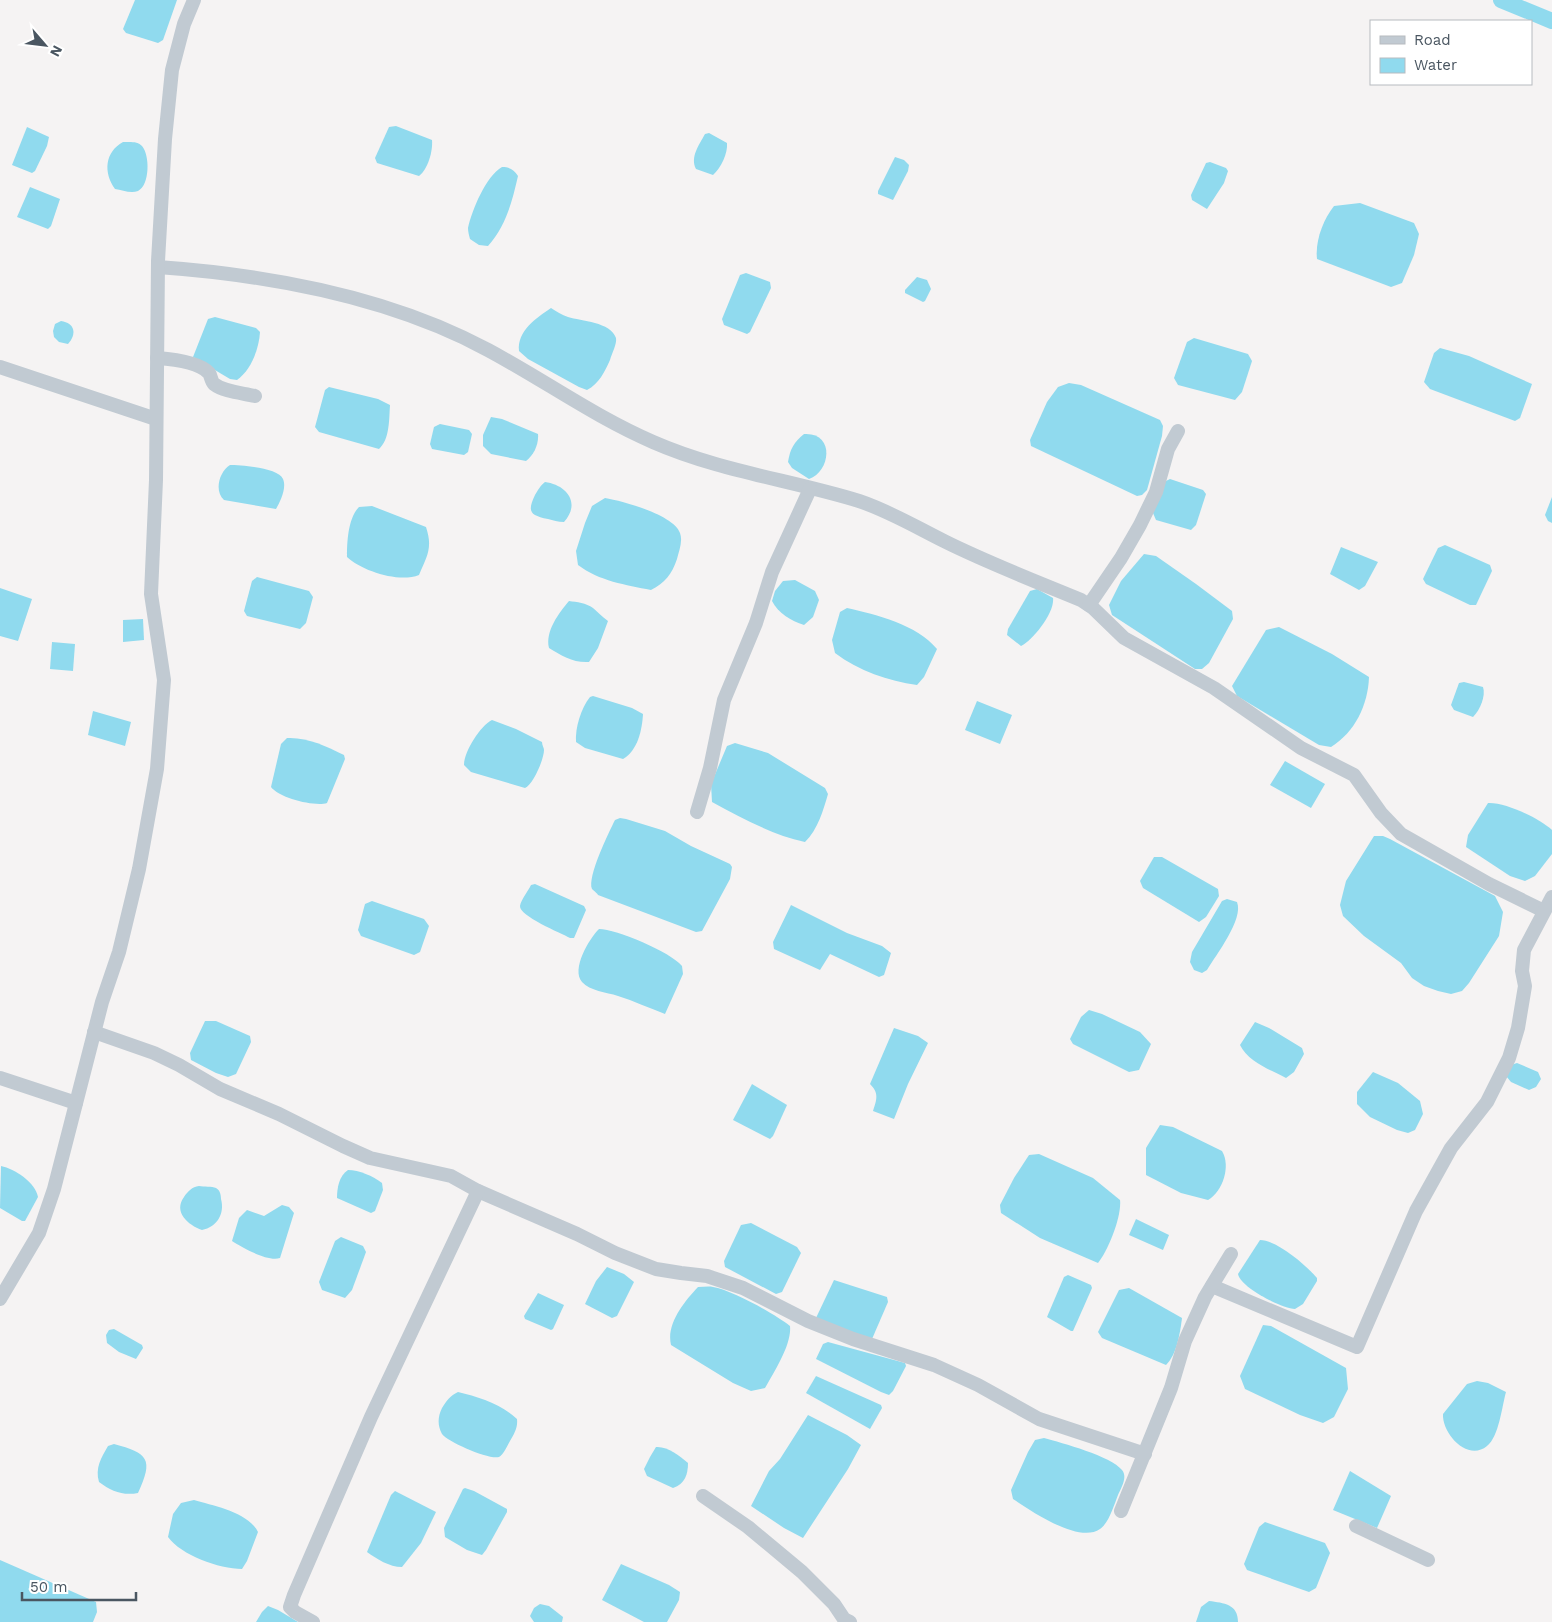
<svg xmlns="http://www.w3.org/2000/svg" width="1552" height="1622" font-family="'Work Sans',sans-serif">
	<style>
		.water { fill: #90daee }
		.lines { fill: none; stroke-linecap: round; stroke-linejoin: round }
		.canal { stroke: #90daee; stroke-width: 16 }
		.minor { stroke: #c1cad2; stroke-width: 14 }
	</style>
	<rect width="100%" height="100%" fill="#f5f3f3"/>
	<g class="water">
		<path d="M135 0H177L163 40 158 43 126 33 123 29Z"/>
		<path d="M396 126 432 140C433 151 428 169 419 176L377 163 375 158 389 127Z"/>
		<path d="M27 127 49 137 47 146 35 171 32 173 12 165Z"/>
		<path d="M709 133 727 143C728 153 721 168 713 175L696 169C690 157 699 145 705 134Z"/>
		<path d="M123 142C130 142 138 141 142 146 150 155 150 185 138 191 131 194 122 190 115 189 103 172 105 152 123 142Z"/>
		<path d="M895 157 904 160 909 165 908 171 893 200 878 194V191Z"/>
		<path d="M1210 162 1226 168 1228 171 1224 183 1207 209 1192 200 1191 195 1206 163Z"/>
		<path d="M502 167C510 167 514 170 518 176 512 202 506 226 488 246L479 245 470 239C469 235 468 232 468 228 472 210 486 176 502 167Z"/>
		<path d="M30 187 60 199 51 226 48 229 17 217Z"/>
		<path d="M1360 203 1414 223 1419 234 1414 255 1402 283 1391 287 1317 259C1315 241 1323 220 1334 206Z"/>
		<path d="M746 273 770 282 771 288 750 332 747 334 724 325 722 319 740 275Z"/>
		<path d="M917 277 927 280 931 289 925 301 923 302 905 293V290Z"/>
		<path d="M551 308C556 311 562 315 568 317 581 321 611 322 616 338 617 344 612 353 610 360 605 371 599 384 587 390L579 387 528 359 519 351C517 331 536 318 551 308Z"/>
		<path d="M215 317 256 328 260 332C259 349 251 370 237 380L230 379 193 357 208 319Z"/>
		<path d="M61 321C75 323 77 334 68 344L59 342 54 337 53 331 55 324Z"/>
		<path d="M1194 338 1248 354 1252 361 1242 392 1235 400 1178 385 1174 378 1187 342Z"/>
		<path d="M1440 348 1469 356 1532 384 1520 418 1515 421 1430 389 1424 382 1434 353Z"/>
		<path d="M1069 383 1081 385 1160 420 1163 426 1162 436 1147 490 1142 495 1137 496 1031 446 1030 440 1047 402 1058 387Z"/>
		<path d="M329 387 378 399 390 405C389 419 390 439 379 449L319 432 315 427 325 390Z"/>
		<path d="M491 417 502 419 538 434C539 444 534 455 526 461L491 454 483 446V435Z"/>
		<path d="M440 424 469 430 472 434 468 452 464 455 432 449 430 444 434 427Z"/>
		<path d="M804 434C835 432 831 471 809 479L792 468 788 462C790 449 794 442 804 434Z"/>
		<path d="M230 465C241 465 279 468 283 479 287 488 280 502 276 509L224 500C214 491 219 472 230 465Z"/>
		<path d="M1170 479 1203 490 1206 494 1196 525 1191 530 1156 520 1153 513 1164 482Z"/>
		<path d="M545 482C567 485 581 503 564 522 558 522 553 520 548 519 530 515 527 512 535 495 538 490 540 486 545 482Z"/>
		<path d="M1552 497V523L1548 521 1545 515Z"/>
		<path d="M605 498C623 501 674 515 680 533 683 541 679 551 677 559 672 574 665 583 651 590 626 585 599 581 578 565L576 551 585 523 592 506Z"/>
		<path d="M372 506 426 527C433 548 427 556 419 575 399 583 362 571 347 557 347 542 348 518 359 507Z"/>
		<path d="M1445 545 1490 565 1492 571 1476 605H1470L1426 584 1423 579 1438 548Z"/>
		<path d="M1341 547 1378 562 1365 586 1359 590 1330 574Z"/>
		<path d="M1144 554 1156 556 1196 584 1232 611 1233 619 1209 663 1202 669H1195L1112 615 1109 605 1121 581Z"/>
		<path d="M257 577 309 591 313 597 306 623 300 629 247 616 244 611 252 581Z"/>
		<path d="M795 580 815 591 819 600 813 617 804 625C791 621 778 613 772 601L775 591 783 581Z"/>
		<path d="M0 588 32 599 18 641 0 636Z"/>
		<path d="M1037 589 1053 598C1055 612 1033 640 1021 646L1007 635 1008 629 1030 591Z"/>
		<path d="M569 601C577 602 586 603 593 608 598 612 602 617 608 621L598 648 589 662C573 663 562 656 549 648 545 631 559 613 569 601Z"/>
		<path d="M847 608C877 615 916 624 937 649L924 677 917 685C888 681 859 671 835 653L832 640 840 612Z"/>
		<path d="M143 619 144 640 123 642V620Z"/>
		<path d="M1279 627 1332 654 1369 677C1368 705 1355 732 1331 747L1319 745 1237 696 1232 686 1266 630Z"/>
		<path d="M52 642 75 644 73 671 50 669Z"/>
		<path d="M1464 682 1483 687C1486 696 1480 710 1473 717L1454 710 1451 705 1459 683Z"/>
		<path d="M593 696 632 708 643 714C642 730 638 750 623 759L585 748 576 742C575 728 581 708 590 697Z"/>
		<path d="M977 701 1012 715 1000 744 965 730Z"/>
		<path d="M93 711 131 722 125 746 88 735Z"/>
		<path d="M492 720 516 729 542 742C542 745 544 748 544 750 544 759 533 785 525 788L471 772 464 765C464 752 480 726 492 720Z"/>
		<path d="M287 738C307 737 326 746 344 755L345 759 327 803C315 807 279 798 271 787L281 744Z"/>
		<path d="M735 743 768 753 825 788 828 794C823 811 818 829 805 842 772 835 742 818 712 802L711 784 727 746Z"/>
		<path d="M1285 761 1325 784 1311 808 1270 785Z"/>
		<path d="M1488 803C1505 802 1539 818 1552 830V854L1535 876 1525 881 1510 876 1466 847 1468 835Z"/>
		<path d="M620 818 626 819 665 831 691 846 730 864 732 867 730 879 702 931 696 932 598 895C598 894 593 890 592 889 587 877 609 832 615 820Z"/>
		<path d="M1374 836H1383L1390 839 1495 896 1503 912 1499 936 1469 983 1462 991 1451 994 1438 991 1424 986 1412 978 1401 963 1364 936 1343 916 1340 905 1346 881Z"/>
		<path d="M1154 857H1162L1218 889 1219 896 1206 917 1199 922 1143 888 1140 881Z"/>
		<path d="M535 884 584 906 586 910 574 938H570C561 933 519 916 520 906 521 900 528 891 531 885Z"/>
		<path d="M1227 899 1237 902C1244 919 1216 955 1207 970L1202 973 1194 970 1190 962 1192 952 1222 901Z"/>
		<path d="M372 901 424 919 429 926 420 952 414 955 361 936 358 930 365 904Z"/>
		<path d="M791 905 847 933 882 946 891 953 884 975 879 977 830 954 820 970 774 949 773 942Z"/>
		<path d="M599 929C616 929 671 952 682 966L683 974 665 1014C649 1008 634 1001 618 996 606 992 590 991 582 982 571 969 589 939 599 929Z"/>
		<path d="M1089 1010 1102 1014 1140 1032 1151 1044 1139 1070 1129 1072 1073 1044 1070 1039 1081 1017Z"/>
		<path d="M205 1021H216L250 1036 251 1042 236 1074 228 1077 216 1073 191 1060 190 1053Z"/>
		<path d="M1255 1022 1269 1028 1302 1048 1304 1054 1294 1072 1286 1078C1271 1070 1248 1062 1240 1045Z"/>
		<path d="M894 1028 918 1036 928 1043 908 1084 894 1119 873 1111C877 1099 879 1093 870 1084Z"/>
		<path d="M1517 1063 1538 1072 1541 1079 1536 1087 1529 1090 1511 1082 1506 1076 1511 1065Z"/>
		<path d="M1373 1072 1398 1083 1420 1101 1423 1114 1415 1130 1408 1133 1397 1130 1370 1117 1357 1104V1092Z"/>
		<path d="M752 1084 787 1105 773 1136 770 1139 733 1120Z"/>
		<path d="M1160 1125 1173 1127 1222 1151C1231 1166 1223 1191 1208 1200L1181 1193 1146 1175V1148Z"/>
		<path d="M1039 1154 1093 1178 1120 1200C1122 1216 1108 1251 1098 1263L1040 1238 1001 1213 1000 1205 1014 1178 1029 1155Z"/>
		<path d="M1 1166C15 1169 35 1182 38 1197L25 1221H22L0 1208Z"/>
		<path d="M348 1170C359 1170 373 1176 382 1183L383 1190 375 1211 371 1213 337 1198C337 1188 339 1176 348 1170Z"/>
		<path d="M199 1186C204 1187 212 1186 216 1188 220 1190 221 1195 221 1199 225 1214 217 1227 202 1230 188 1225 173 1212 184 1197 188 1191 192 1187 199 1186Z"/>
		<path d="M282 1205 289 1207 294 1213 280 1258C268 1262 243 1248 232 1241L239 1218 247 1210 264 1216Z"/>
		<path d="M1136 1219 1169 1235 1163 1250 1129 1235Z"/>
		<path d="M751 1223 797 1247 801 1253 782 1292 776 1294 725 1267 724 1261 741 1225Z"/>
		<path d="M341 1237 363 1246 366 1252 352 1290 345 1298 322 1290 319 1282 335 1241Z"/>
		<path d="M1260 1240C1277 1240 1306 1265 1317 1278V1281L1303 1304 1295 1309C1281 1308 1241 1288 1238 1274Z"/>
		<path d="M607 1267 624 1274 634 1282 617 1316 612 1318 585 1304 596 1281Z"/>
		<path d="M1068 1275 1091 1285 1092 1288 1073 1331H1071L1047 1317 1064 1277Z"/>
		<path d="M834 1280 887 1297 888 1302 872 1339H868L816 1318Z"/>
		<path d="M698 1287C703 1287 709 1286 713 1287 732 1290 775 1314 790 1326 792 1344 774 1372 765 1388L751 1391 733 1383 671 1345C666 1324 684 1302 698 1287Z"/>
		<path d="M1129 1288 1182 1318C1180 1333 1177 1354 1166 1365L1102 1338 1098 1332 1119 1290Z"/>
		<path d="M538 1293 564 1305 553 1329 551 1330 525 1319 524 1316Z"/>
		<path d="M1263 1325 1271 1326 1346 1368 1348 1389 1334 1417 1323 1423 1300 1415 1245 1389 1240 1376Z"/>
		<path d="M114 1329 142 1345 143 1348 136 1359 119 1352 107 1343 106 1335 109 1330Z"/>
		<path d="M828 1342 905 1363 906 1366 893 1391 889 1395 881 1392 816 1359 823 1344Z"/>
		<path d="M816 1376 881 1405 882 1408 870 1429 806 1393Z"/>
		<path d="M1477 1381 1488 1383 1506 1392C1502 1406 1499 1437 1487 1446 1468 1462 1442 1434 1443 1414L1467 1384Z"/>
		<path d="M458 1392C479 1397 501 1404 517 1419 518 1428 514 1434 510 1441 507 1446 504 1454 499 1457 489 1460 448 1442 442 1434 437 1425 438 1416 442 1408 447 1400 450 1396 458 1392Z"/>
		<path d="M808 1415 847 1435 861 1445 848 1469 803 1538 784 1528 751 1506 769 1471 780 1459Z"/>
		<path d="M1044 1438C1062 1443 1111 1456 1122 1470 1128 1477 1121 1488 1118 1495 1114 1505 1109 1523 1100 1529 1079 1544 1031 1511 1013 1499L1011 1490 1028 1452 1035 1440Z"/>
		<path d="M114 1444C148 1453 154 1459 138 1493 123 1496 111 1491 99 1482 95 1468 101 1458 108 1446Z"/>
		<path d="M656 1447C667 1446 680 1456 688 1463 688 1474 685 1484 673 1488L647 1476 644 1469 650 1457Z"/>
		<path d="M1350 1471 1391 1496 1377 1528 1333 1510Z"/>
		<path d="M465 1488 474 1491 507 1509V1512L486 1550 482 1555 467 1550 445 1537 444 1528 463 1489Z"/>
		<path d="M395 1491 436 1512 421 1543 402 1567C389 1567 377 1559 367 1552L391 1495Z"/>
		<path d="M194 1500C214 1506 248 1512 258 1532L247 1561 242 1569C219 1569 181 1555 168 1537L173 1514 181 1503Z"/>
		<path d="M1265 1522 1325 1543 1330 1553 1316 1588 1309 1592 1247 1570 1244 1564 1259 1527Z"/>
		<path d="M0 1560 96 1602 97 1612 93 1622H0Z"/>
		<path d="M621 1564 669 1585 680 1592 679 1600 667 1622H644L602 1600Z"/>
		<path d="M1209 1601C1224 1603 1238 1604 1238 1622H1196L1201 1607Z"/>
		<path d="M540 1604 549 1606 563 1617 562 1622H534L530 1616 534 1608Z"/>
		<path d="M268 1606 278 1610 298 1622H256L262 1612Z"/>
	</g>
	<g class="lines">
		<path class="canal" d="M1501 0 1552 21"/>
		<g class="minor">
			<path d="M158 267C270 275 388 296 488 350 544 380 595 417 653 442 719 471 791 480 859 501 889 511 916 527 944 541 988 563 1035 581 1081 600L1093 608 1124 638 1214 688 1301 748 1354 775 1381 813 1401 834 1489 884 1544 911"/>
			<path d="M157 358C171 359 199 362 209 373 211 376 211 381 214 384 224 392 243 393 255 396"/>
			<path d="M0 367 156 419"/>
			<path d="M1089 605 1121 558 1140 525 1156 492 1168 449 1178 431"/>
			<path d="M697 812 710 768 724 700 756 623 772 572 810 489"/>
			<path d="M94 1032 154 1053 179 1065 220 1089 279 1114 343 1146 370 1158 451 1176 478 1191 577 1234 615 1253 656 1269 681 1273 707 1276 743 1288 808 1321 853 1339 934 1365 978 1385 1039 1419 1145 1454"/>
			<path d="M0 1078 76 1103"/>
			<path d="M1212 1286 1357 1347 1416 1211 1451 1148 1487 1102 1509 1058 1518 1028 1525 986 1522 971 1524 950 1552 897"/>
			<path d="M0 1299 39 1233 54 1189 102 1002 119 952 139 869 157 769 164 680 151 594 156 480 158 261 165 139 172 70 184 24 194 0"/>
			<path d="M703 1496 748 1527 802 1572 834 1604 844 1619 850 1622"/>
			<path d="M1121 1511 1171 1388 1185 1341 1205 1297 1231 1254"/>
			<path d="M1356 1526 1428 1560"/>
			<path d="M313 1622 295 1612 290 1607 294 1595 371 1417 478 1191"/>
		</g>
	</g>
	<rect x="1370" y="20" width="162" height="65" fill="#ffffff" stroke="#b7bbc0"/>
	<rect x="1380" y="36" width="25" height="8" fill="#c1cad2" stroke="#b7bbc0"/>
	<text x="1414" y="45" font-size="15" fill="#4a5661">Road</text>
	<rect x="1380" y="58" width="25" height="15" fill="#90daee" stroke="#b7bbc0"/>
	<text x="1414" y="70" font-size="15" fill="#4a5661">Water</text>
	<g transform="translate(45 45) rotate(118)" stroke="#ffffff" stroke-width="4" paint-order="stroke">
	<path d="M0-4L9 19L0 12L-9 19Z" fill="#4a5661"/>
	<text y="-8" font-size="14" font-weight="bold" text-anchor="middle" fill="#4a5661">N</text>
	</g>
	<path d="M22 1592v8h114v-8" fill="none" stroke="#4a5661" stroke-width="2.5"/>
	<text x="30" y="1592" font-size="15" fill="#4a5661" stroke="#ffffff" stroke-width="4" paint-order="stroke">50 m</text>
</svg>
